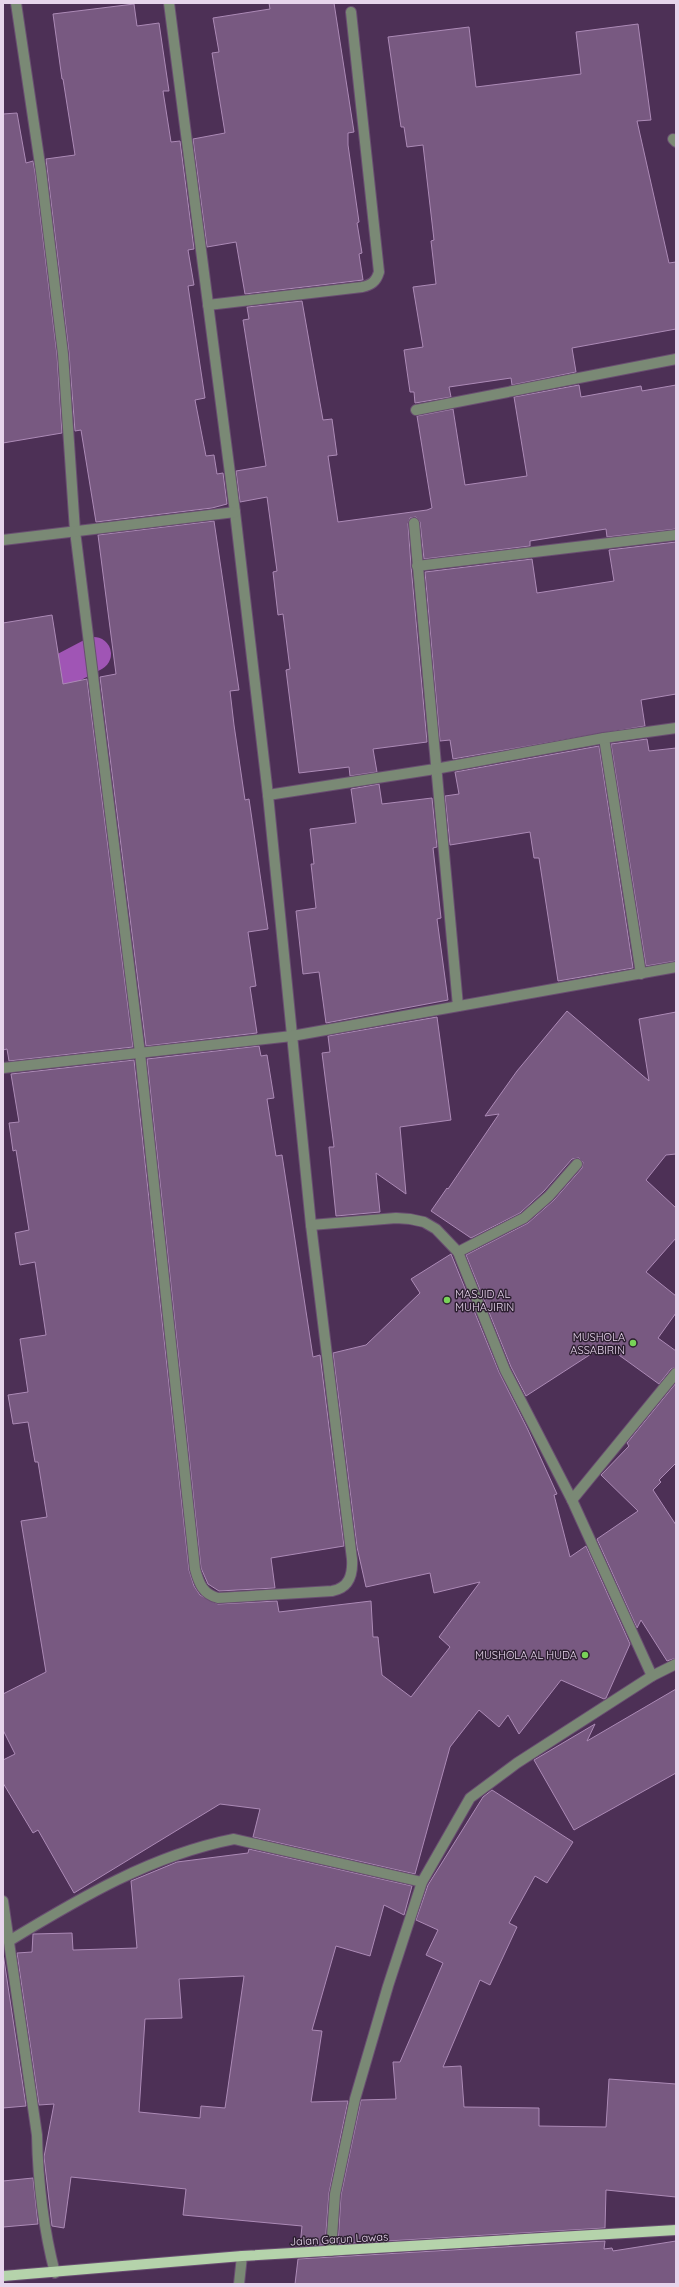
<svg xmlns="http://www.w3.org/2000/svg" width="679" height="2287" font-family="Quicksand,sans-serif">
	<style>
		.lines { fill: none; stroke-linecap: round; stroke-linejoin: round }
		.canal { stroke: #a055b5; stroke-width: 34 }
		.building { fill: #785981; stroke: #ac8ab6; fill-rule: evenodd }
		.minor-casing { stroke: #694e71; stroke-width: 12 }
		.major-casing { stroke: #694e71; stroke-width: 12 }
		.minor { stroke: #7a8975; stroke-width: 10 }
		.major { stroke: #b5d3ab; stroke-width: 10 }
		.poi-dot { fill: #78d258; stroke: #2c1f30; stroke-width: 1.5 }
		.labels { text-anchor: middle; stroke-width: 3; stroke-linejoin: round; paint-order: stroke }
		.poi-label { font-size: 11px; fill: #e7d5ec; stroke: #2c1f30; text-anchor: end }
		.street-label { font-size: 11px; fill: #e7d5ec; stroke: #2c1f30 }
	</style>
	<rect width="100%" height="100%" fill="#4d3056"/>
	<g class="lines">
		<path class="canal" d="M3 702 94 654"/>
	</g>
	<g class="building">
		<path d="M269 3H334L354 132 348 133V145L359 222 357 223 362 253 359 254 363 280 245 294 236 242 207 247 193 139 225 133 212 53 219 52 213 18 270 9Z"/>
		<path d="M134 4 137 26 159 23 169 91H163L171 142 180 141 194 249 188 250 194 285 188 286 205 398 195 400 206 456 214 455 217 474 223 473 227 504 212 508 96 522 81 430 75 431 69 353 46 159 75 155 63 79H62L53 14Z"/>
		<path d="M638 24 651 120 637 121 669 263 676 262V329L572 348 576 372 512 385 511 378 449 387 451 397 415 403 414 392H410L404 350 423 347 413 287 436 284 431 241 434 240 423 145 407 147 404 127H401L388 37 469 27 476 87 581 74 576 32Z"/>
		<path d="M17 113 26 163 33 161 35 172 57 355 62 433 3 443V114Z"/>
		<path d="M302 301 323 420 332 419 337 455 328 456 338 522 427 510 432 508 417 416 453 409 465 485 527 476 514 397 579 385 581 397 641 386 642 391 676 385V529L607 537 606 529 530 541V546L424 559 420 522 416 517 410 518 408 524 411 566 427 742 373 749 377 772 350 776 349 767 299 773 286 670 290 669 283 614 278 615 273 572 277 571 267 497 240 502 236 471 266 466 243 320 249 319 247 307Z"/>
		<path d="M214 521 239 690 230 691 234 725 245 800 249 799 268 929 248 932 256 986 250 987 257 1033 146 1046 100 677 116 674 98 535Z"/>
		<path d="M676 542V694L641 700 645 726 453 759 450 740 440 741 425 572 532 559 537 593 614 581 609 550Z"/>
		<path d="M52 615 63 684 87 679 133 1047 9 1061 7 1049 3 1050V623Z"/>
		<path d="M647 739 649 751 676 748V961L646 966 611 744Z"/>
		<path d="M599 746 633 968 558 981 539 858H534L530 832 450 845 445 796 459 794 455 772Z"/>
		<path d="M379 784 382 804 432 798 437 847 433 848 441 918 437 919 448 1000 326 1023 319 972 303 974 296 911 316 908 311 864H314L310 829 356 823 351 789Z"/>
		<path d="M567 1011 649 1081 639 1019 676 1012V1154L666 1155 646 1180 676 1208V1238L646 1272 676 1296V1313L658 1338 676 1351V1367L671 1369 659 1384 605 1345 526 1396 511 1367 466 1255 528 1223 554 1200 582 1168 583 1162 579 1158 572 1159 544 1191 520 1213 471 1238 431 1211 447 1188 448 1189 499 1114 485 1116 517 1071Z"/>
		<path d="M437 1017 451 1120 400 1127 406 1194 376 1173 380 1212 336 1216 329 1147H334L322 1053 330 1052 328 1036Z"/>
		<path d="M259 1046 261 1056 267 1055 274 1098 267 1099 276 1156 282 1155 313 1357 320 1355 344 1546 271 1558 275 1588 219 1591 208 1584 201 1568 147 1059Z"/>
		<path d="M134 1060 189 1570 194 1586 200 1595 218 1604 277 1601 279 1612 371 1601 373 1637H378L382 1675 411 1697 450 1647 439 1637 480 1582 434 1593 430 1573 366 1587 357 1547 333 1353 366 1345 420 1293 411 1279 451 1254 499 1372 528 1430 557 1494 554 1495 570 1557 586 1546 630 1644 606 1698 604 1699 561 1680 519 1734 508 1715 499 1727 479 1710 450 1747 415 1874 253 1837 260 1809 220 1804 74 1893 38 1830 33 1833 3 1783V1760L15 1754 3 1730V1694L46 1672 21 1521 47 1517 38 1462H35L28 1422 13 1424 8 1395 28 1392 20 1339 46 1335 35 1262 20 1265 15 1233 29 1230 16 1150 13 1151 9 1123 19 1122 11 1074Z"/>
		<path d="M676 1383V1463L659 1480 661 1482 653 1490 676 1525V1658L667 1661 641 1620 637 1628 597 1539 638 1511 601 1475 629 1446 627 1443Z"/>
		<path d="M676 1689V1773L574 1830 534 1760 595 1724 587 1741Z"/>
		<path d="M492 1790 573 1842 547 1883 535 1876 509 1923 517 1927 490 1985 480 1980 443 2067 461 2066 464 2107 539 2108V2126L606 2127 609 2079 676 2084V2197L606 2190 605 2228 338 2244 341 2195 361 2100 396 2099 393 2062H400L443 1963 426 1955 438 1930 416 1920 428 1885 483 1797Z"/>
		<path d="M249 1849 412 1886 404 1915 384 1905 370 1956 336 1946 312 2030 322 2031 311 2102 348 2101 329 2193 325 2245 300 2246 302 2226 183 2215 186 2189 71 2177 64 2228 52 2226 44 2157 54 2104 39 2105 17 1953 32 1952 33 1934 72 1933 73 1950 137 1948 131 1881 177 1862 248 1853ZM244 1976 225 2108 201 2106 200 2118 139 2112 145 2019 182 2018 179 1979Z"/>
		<path d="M3 1953 26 2106 3 2108Z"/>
		<path d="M33 2178 38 2224 3 2227V2181Z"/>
		<path d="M605 2241 604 2249 612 2248 613 2251 676 2241V2284H295L298 2259Z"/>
	</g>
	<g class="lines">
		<g class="minor-casing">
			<g id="minor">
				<path d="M16 3 41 171 63 354 75 531 140 1053 195 1569C199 1584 203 1594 218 1598L332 1591C349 1588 353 1575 352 1559L311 1225 268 795 235 512 169 3"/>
				<path d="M673 139 676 142"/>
				<path d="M208 305 362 287C371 285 376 282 379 272L351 12"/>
				<path d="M416 410 676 359"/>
				<path d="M414 523 458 1006"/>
				<path d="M3 540 235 512"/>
				<path d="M417 566 676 535"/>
				<path d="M604 738 641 974"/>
				<path d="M268 795 435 769 604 738 676 728"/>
				<path d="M3 1068 292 1036 676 967"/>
				<path d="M311 1225 396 1218 410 1219 424 1222 436 1229 458 1252 505 1370 572 1500 652 1676"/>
				<path d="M458 1252 524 1218 549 1196 577 1164"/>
				<path d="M572 1500 676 1373"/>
				<path d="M3 1901 37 2135C38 2183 43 2227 55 2273"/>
				<path d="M9 1941C80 1898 152 1855 234 1839L422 1882"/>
				<path d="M331 2251 335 2194 355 2099 388 1986 422 1882 470 1798 517 1763 652 1676 676 1664"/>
				<path d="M239 2284 242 2256"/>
			</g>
		</g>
		<g class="major-casing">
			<path id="major" d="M3 2276 242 2256 676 2230"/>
		</g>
		<use href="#minor" class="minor"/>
		<use href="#major" class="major"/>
	</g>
	<g class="poi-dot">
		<circle cx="447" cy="1300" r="4"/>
		<circle cx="633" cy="1343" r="4"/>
		<circle cx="585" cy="1655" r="4"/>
	</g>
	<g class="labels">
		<g class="poi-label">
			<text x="455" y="1298" text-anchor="start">MASJID AL<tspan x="455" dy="13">MUHAJIRIN</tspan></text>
			<text x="625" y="1341">MUSHOLA<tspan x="625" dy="13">ASSABIRIN</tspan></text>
			<text x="577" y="1659">MUSHOLA AL HUDA</text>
		</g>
		<g class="street-label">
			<text transform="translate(339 2239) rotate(-3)" y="4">Jalan Garun Lawas</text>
		</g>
	</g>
	<rect width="679" height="2287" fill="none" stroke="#e7d5ec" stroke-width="8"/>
</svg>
